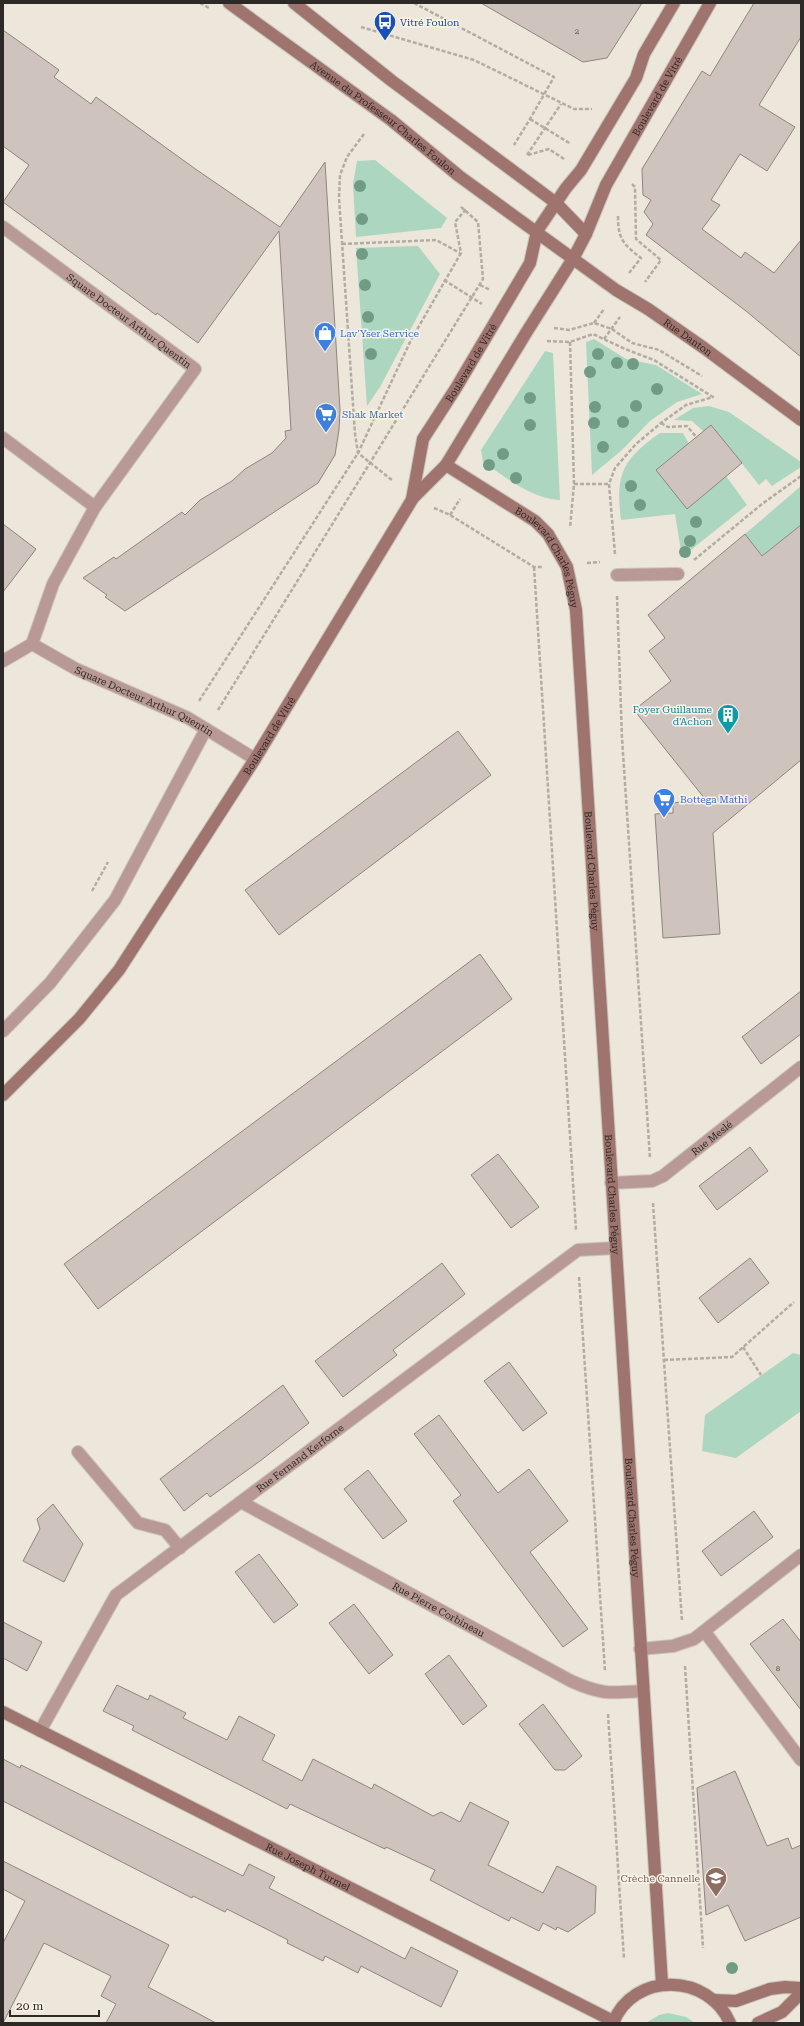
<svg xmlns="http://www.w3.org/2000/svg" width="804" height="2026" font-family="'Roboto Serif',serif">
	<style>
		.green { fill: #add6c0 }
		.building { fill: #cfc4bd; stroke: #8f857e }
		.lines { fill: none; stroke-linecap: round; stroke-linejoin: round }
		.lane-casing { stroke: #cac4ba; stroke-width: 14 }
		.street-casing { stroke: #cac4ba; stroke-width: 14 }
		.secondary-casing { stroke: #cac4ba; stroke-width: 14 }
		.path { stroke: #b2aca4; stroke-width: 2.5; stroke-dasharray: 4 2; stroke-linecap: butt }
		.lane { stroke: #b99995; stroke-width: 12 }
		.street { stroke: #b99995; stroke-width: 12 }
		.secondary { stroke: #a0746e; stroke-width: 12 }
		.tree { fill: #709c86 }
		.labels { text-anchor: middle; stroke-width: 3; stroke-linejoin: round; paint-order: stroke }
		.number-label { font-size: 8px; fill: #55504c }
		.transit-label { font-size: 10px; fill: #164399; stroke: #faf3e9; text-anchor: start }
		.street-label { font-size: 10px; fill: #2c2926; stroke: #faf3e9 }
		.shop-label { font-size: 10px; fill: #366cbe; stroke: #faf3e9; text-anchor: start }
		.culture-label { font-size: 10px; fill: #0d838f; stroke: #faf3e9; text-anchor: end }
		.education-label { font-size: 10px; fill: #785e54; stroke: #faf3e9; text-anchor: end }
	</style>
	<rect width="100%" height="100%" fill="#ede6db"/>
	<g class="green">
		<path d="M375 160 447 218 441 228 356 237 353 184 357 161Z"/>
		<path d="M418 246 440 274 380 387 367 406 356 248Z"/>
		<path d="M594 339 626 359 656 365 702 394 677 402 650 421 622 450 592 475 586 342Z"/>
		<path d="M545 351 553 353 560 500C530 498 507 478 483 462L481 450Z"/>
		<path d="M709 406 729 412 801 462V467L772 486 766 479 759 485 712 426 704 432 692 421 674 420 693 408Z"/>
		<path d="M660 433H683L689 444 726 476 747 505 682 557 675 514 621 520C615 474 623 459 660 433Z"/>
		<path d="M801 486V525L762 556 745 534Z"/>
		<path d="M793 1353 801 1355V1411L736 1458 702 1451 705 1415Z"/>
		<path d="M668 2013 686 2017 695 2023H646L659 2015Z"/>
	</g>
	<g class="building">
		<path d="M481 3H642L607 58 583 62Z"/>
		<path d="M754 3H801V37L759 105 795 127 767 171 740 154 711 200 720 205 702 229 741 258 745 252 774 273 801 240V357L746 311 646 235 653 224 644 212 651 200 643 195 642 169 702 71 710 76Z"/>
		<path d="M3 30 59 70 54 77 91 104 96 97 194 168 280 227 325 162 340 410 339 430 335 455 318 483 125 611 105 597 107 595 83 578 114 557 116 559 182 512 185 515 200 500 232 481 245 469 272 453 286 438 285 431 291 430 279 231 198 343 157 313 156 315 3 202 29 165 3 146Z"/>
		<path d="M711 425 742 463 687 509 656 470Z"/>
		<path d="M3 524 36 549 3 592Z"/>
		<path d="M801 525V760L713 833 720 934 663 938 655 814 673 813V803L705 799 634 710 671 681 649 651 665 638 648 615 745 534 762 556Z"/>
		<path d="M458 731 491 775 279 935 245 890Z"/>
		<path d="M480 954 512 999 98 1309 64 1264Z"/>
		<path d="M801 991V1034L761 1064 742 1037Z"/>
		<path d="M750 1147 768 1171 717 1210 699 1186Z"/>
		<path d="M498 1154 539 1207 511 1228 471 1175Z"/>
		<path d="M750 1258 769 1283 718 1323 699 1298Z"/>
		<path d="M442 1263 465 1294 393 1350 397 1355 343 1397 315 1361Z"/>
		<path d="M509 1362 547 1413 523 1431 484 1381Z"/>
		<path d="M283 1385 309 1423 260 1461 210 1497 207 1493 184 1511 160 1479Z"/>
		<path d="M439 1415 498 1493 529 1469 568 1521 530 1552 588 1629 563 1647 453 1501 461 1495 414 1434Z"/>
		<path d="M368 1470 407 1521 383 1539 344 1489Z"/>
		<path d="M53 1504 83 1544 64 1582 23 1561 40 1529 37 1519Z"/>
		<path d="M754 1511 773 1537 721 1576 702 1551Z"/>
		<path d="M259 1554 298 1605 274 1623 235 1572Z"/>
		<path d="M354 1604 393 1655 369 1674 329 1623Z"/>
		<path d="M783 1619 801 1642V1710L750 1644Z"/>
		<path d="M3 1622 42 1642 27 1671 3 1658Z"/>
		<path d="M449 1655 487 1706 463 1725 425 1674Z"/>
		<path d="M117 1685 148 1700 150 1695 186 1713 183 1718 227 1740 239 1716 275 1735 262 1760 302 1781 313 1759 372 1789 374 1784 433 1816 441 1812 460 1822 470 1802 509 1822 488 1865 543 1893 557 1866 596 1886 595 1913 568 1932 557 1927 556 1930 543 1923 539 1931 511 1917 509 1921 430 1880 435 1870 386 1847 385 1849 290 1804 287 1809 132 1730 134 1726 103 1711Z"/>
		<path d="M543 1704 582 1756 565 1770H555L519 1724Z"/>
		<path d="M3 1759 20 1768 21 1765 243 1876 249 1864 275 1877 269 1888 405 1959 411 1947 458 1971 441 2007 361 1966 358 1973 325 1956 323 1961 287 1943 288 1940 227 1909 225 1912 193 1896 192 1898 3 1801Z"/>
		<path d="M735 1771 767 1846 788 1838 792 1849 801 1845V1917L745 1941 728 1905 706 1915 697 1788Z"/>
		<path d="M3 1861 169 1945 148 1987 216 2023H106L116 2004 101 1996 111 1976 44 1943 3 2023V1943L25 1901 3 1889Z"/>
	</g>
	<g class="lines">
		<g class="lane-casing">
			<path id="lane" d="M617 575 678 574"/>
		</g>
		<g class="street-casing">
			<g id="street">
				<path id="s1" d="M3 227 195 369 95 507 53 584 32 644 3 661"/>
				<path d="M3 438 95 507"/>
				<path id="s2" d="M32 644 76 669 188 718 255 759"/>
				<path d="M3 1031 50 983 115 900 206 729"/>
				<path id="s3" d="M611 1183 652 1181 663 1176 801 1067"/>
				<path d="M78 1452 138 1523 165 1530 180 1548"/>
				<path id="s4" d="M241 1502 571 1681C602 1695 610 1693 643 1691"/>
				<path d="M705 1632 801 1760"/>
				<path d="M640 1649 673 1646 694 1639 801 1555"/>
				<path id="s5" d="M40 1731 116 1595 578 1250 615 1248"/>
			</g>
		</g>
		<g class="secondary-casing">
			<g id="secondary">
				<path id="s6" d="M229 3 391 120 459 176 616 290 648 309 704 348 801 420"/>
				<path d="M294 3 392 81 556 203 586 234"/>
				<path id="s7" d="M446 465 535 521 548 534 567 567 576 610 662 1984"/>
				<path id="s8" d="M412 499 423 439 456 388 530 263 537 231 566 188 581 170 636 78 644 54 674 3"/>
				<path id="s9" d="M3 1095 79 1019 119 970 255 759 413 498 446 465 526 333 574 257 586 234 606 185 710 3"/>
				<path id="s10" d="M3 1712 613 2021"/>
				<path d="M713 2000 736 2001 770 1989 785 1987 801 1988"/>
				<path d="M613 2023C633 1971 709 1973 730 2023"/>
				<path d="M758 2023 782 2012 801 1993"/>
			</g>
		</g>
		<g class="path">
			<path d="M200 3 209 8"/>
			<path d="M414 3 554 77 530 119 514 145"/>
			<path d="M361 27 474 60 574 109H592"/>
			<path d="M530 119 571 144"/>
			<path d="M364 134 347 157 340 175 339 198 355 434 358 453 393 481"/>
			<path d="M527 155 561 104"/>
			<path d="M528 155 549 149 564 159"/>
			<path d="M632 184 635 187 636 239 661 260 645 282"/>
			<path d="M618 216C618 239 623 244 641 258L629 273"/>
			<path d="M342 244 436 240 460 253"/>
			<path d="M444 280 482 304"/>
			<path d="M480 285 490 290"/>
			<path d="M594 323 604 309"/>
			<path d="M554 328 569 330 594 323 612 329 632 343 659 350 702 376"/>
			<path d="M604 339 620 317"/>
			<path d="M547 341 570 342 593 334 625 349 654 360 713 397 686 405 661 423 636 444 615 468 609 484 615 554"/>
			<path d="M570 342 574 484 570 528"/>
			<path d="M661 423 668 427 687 426 697 438"/>
			<path d="M574 484H609"/>
			<path d="M434 508 450 515 534 567H542"/>
			<path d="M450 515 460 499"/>
			<path d="M694 560 762 504 801 476"/>
			<path d="M587 563 600 562"/>
			<path d="M534 567 576 1230"/>
			<path d="M617 596 622 738 650 1158"/>
			<path d="M199 701 358 453 411 340 461 253 455 222 467 208"/>
			<path d="M218 710 483 279 478 222 460 206"/>
			<path d="M92 891 108 862"/>
			<path d="M653 1203 682 1621"/>
			<path d="M579 1277 605 1671"/>
			<path d="M743 1347 761 1375"/>
			<path d="M664 1360 732 1357 794 1302"/>
			<path d="M685 1666 703 1948"/>
			<path d="M608 1714 624 1959"/>
		</g>
		<use href="#lane" class="lane"/>
		<use href="#street" class="street"/>
		<use href="#secondary" class="secondary"/>
	</g>
	<g class="tree">
		<circle cx="360" cy="186" r="6"/>
		<circle cx="362" cy="219" r="6"/>
		<circle cx="362" cy="254" r="6"/>
		<circle cx="365" cy="285" r="6"/>
		<circle cx="368" cy="317" r="6"/>
		<circle cx="371" cy="354" r="6"/>
		<circle cx="598" cy="354" r="6"/>
		<circle cx="617" cy="363" r="6"/>
		<circle cx="633" cy="364" r="6"/>
		<circle cx="590" cy="372" r="6"/>
		<circle cx="657" cy="389" r="6"/>
		<circle cx="530" cy="398" r="6"/>
		<circle cx="636" cy="406" r="6"/>
		<circle cx="595" cy="407" r="6"/>
		<circle cx="623" cy="422" r="6"/>
		<circle cx="594" cy="423" r="6"/>
		<circle cx="530" cy="425" r="6"/>
		<circle cx="603" cy="447" r="6"/>
		<circle cx="503" cy="454" r="6"/>
		<circle cx="489" cy="465" r="6"/>
		<circle cx="516" cy="478" r="6"/>
		<circle cx="631" cy="486" r="6"/>
		<circle cx="640" cy="505" r="6"/>
		<circle cx="696" cy="522" r="6"/>
		<circle cx="690" cy="541" r="6"/>
		<circle cx="685" cy="552" r="6"/>
		<circle cx="732" cy="1968" r="6"/>
	</g>
	<defs>
		<g id="bus-pin" transform="scale(1.15)"><path d="M0 17L-7.5 6A9.5 9.5 0 1 1 7.5 6Z" fill="#1a4fb4" stroke="#faf3e9"/><path d="M-5-6H5V4H4V6H2V4H-2V6H-4V4H-5ZM-3.5-4V0h7V-4ZM-3.5 1.2v1.5H-2V1.2ZM2 1.2v1.5H3.5V1.2Z" fill="#fff"/></g>
		<g id="shop-pin" transform="scale(1.15)"><path d="M0 17L-7.5 6A9.5 9.5 0 1 1 7.5 6Z" fill="#3f7fe0" stroke="#faf3e9"/><path d="M-5-2.5h2.3a2.7 3.5 0 0 1 5.4 0H5L5.5 6h-11ZM-1.5-2.5h3a1.5 2.3 0 0 0-3 0Z" fill="#fff"/></g>
		<g id="supermarket-pin" transform="scale(1.15)"><path d="M0 17L-7.5 6A9.5 9.5 0 1 1 7.5 6Z" fill="#3f7fe0" stroke="#faf3e9"/><path d="M-6-5.5h2.5l.6 2H6L4.5 2H-2.5L-4.4-4H-6ZM-1.5 3.2a1.3 1.3 0 1 0 .1 0ZM3 3.2a1.3 1.3 0 1 0 .1 0Z" fill="#fff"/></g>
		<g id="building-pin" transform="scale(1.15)"><path d="M0 17L-7.5 6A9.5 9.5 0 1 1 7.5 6Z" fill="#0f9aa8" stroke="#faf3e9"/><path d="M-4-6H4V6H1V3H-1V6H-4ZM-2.5-4.3h1.7v1.8h-1.7ZM.8-4.3h1.7v1.8H.8ZM-2.5-1h1.7V.8h-1.7ZM.8-1h1.7V.8H.8Z" fill="#fff"/></g>
		<g id="school-pin" transform="scale(1.15)"><path d="M0 17L-7.5 6A9.5 9.5 0 1 1 7.5 6Z" fill="#8d6e63" stroke="#faf3e9"/><path d="M0-5L7-2L0 1L-7-2ZM-4 1L0 2.5L4 1V4Q0 6-4 4Z" fill="#fff"/></g>
	</defs>
	<g fill-rule="evenodd">
		<use href="#bus-pin" x="385" y="22"/>
		<use href="#shop-pin" x="325" y="333"/>
		<use href="#supermarket-pin" x="326" y="414"/>
		<use href="#building-pin" x="728" y="715"/>
		<use href="#supermarket-pin" x="664" y="799"/>
		<use href="#school-pin" x="716" y="1878"/>
	</g>
	<g class="labels">
		<g class="number-label">
			<text x="577" y="34">2</text>
			<text x="778" y="1671">8</text>
		</g>
		<g class="transit-label">
			<text x="400" y="26">Vitré Foulon</text>
		</g>
		<g class="street-label">
			<text dy="4" stroke="none"><textPath href="#s9" startOffset="1199">Boulevard de Vitré</textPath></text>
			<text dy="4" stroke="none"><textPath href="#s6" startOffset="192">Avenue du Professeur Charles Foulon</textPath></text>
			<text dy="4" stroke="none"><textPath href="#s1" startOffset="157">Square Docteur Arthur Quentin</textPath></text>
			<text dy="4" stroke="none"><textPath href="#s6" startOffset="568">Rue Danton</textPath></text>
			<text dy="4" stroke="none"><textPath href="#s8" startOffset="151">Boulevard de Vitré</textPath></text>
			<text dy="4" stroke="none"><textPath href="#s7" startOffset="143">Boulevard Charles Péguy</textPath></text>
			<text dy="4" stroke="none"><textPath href="#s2" startOffset="126">Square Docteur Arthur Quentin</textPath></text>
			<text dy="4" stroke="none"><textPath href="#s9" startOffset="449">Boulevard de Vitré</textPath></text>
			<text dy="4" stroke="none"><textPath href="#s7" startOffset="467">Boulevard Charles Péguy</textPath></text>
			<text dy="4" stroke="none"><textPath href="#s3" startOffset="115">Rue Meslé</textPath></text>
			<text dy="4" stroke="none"><textPath href="#s7" startOffset="791">Boulevard Charles Péguy</textPath></text>
			<text dy="4" stroke="none"><textPath href="#s5" startOffset="385">Rue Fernand Kerforne</textPath></text>
			<text dy="4" stroke="none"><textPath href="#s7" startOffset="1115">Boulevard Charles Péguy</textPath></text>
			<text dy="4" stroke="none"><textPath href="#s4" startOffset="225">Rue Pierre Corbineau</textPath></text>
			<text dy="4" stroke="none"><textPath href="#s10" startOffset="342">Rue Joseph Turmel</textPath></text>
		</g>
		<g class="shop-label">
			<text x="340" y="337">Lav'Yser Service</text>
			<text x="342" y="418">Shak Market</text>
			<text x="680" y="803">Bottega Mathi</text>
		</g>
		<g class="culture-label">
			<text x="712" y="713">Foyer Guillaume<tspan x="712" dy="12">d'Achon</tspan></text>
		</g>
		<g class="education-label">
			<text x="700" y="1882">Crèche Cannelle</text>
		</g>
	</g>
	<rect width="804" height="2026" fill="none" stroke="#2c2926" stroke-width="8"/>
	<path d="M10 2010v6h89v-6" fill="none" stroke="#2c2926" stroke-width="2"/>
	<text x="16" y="2010" font-size="12" fill="#2c2926" stroke="#faf3e9" stroke-width="3" paint-order="stroke">20 m</text>
</svg>
